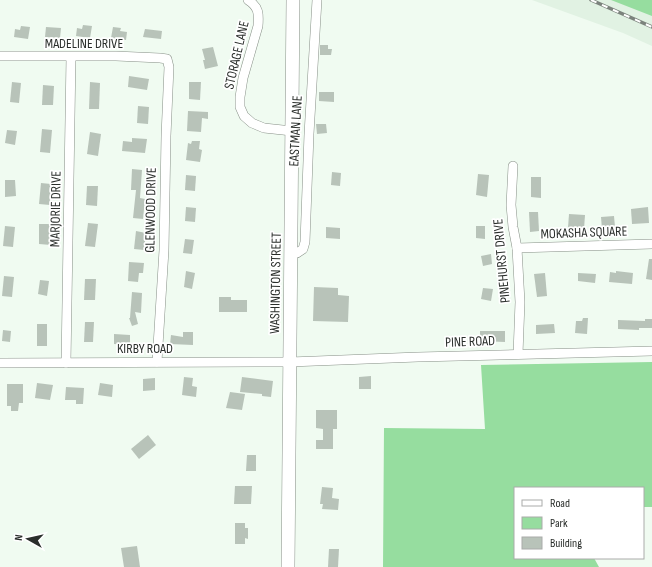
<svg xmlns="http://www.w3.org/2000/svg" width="652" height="567" font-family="'Sofia Sans Condensed',sans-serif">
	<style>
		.built { fill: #e1f2e3 }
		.green { fill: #96dd9f }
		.building { fill: #b8c3b9 }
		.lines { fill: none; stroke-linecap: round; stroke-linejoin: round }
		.minor-casing { stroke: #879087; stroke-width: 10 }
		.highway-casing { stroke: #879087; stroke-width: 14 }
		.minor { stroke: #fff; stroke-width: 9 }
		.highway { stroke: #fff; stroke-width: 13 }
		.rail-casing { stroke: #7c837d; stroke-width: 3.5 }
		.rail { stroke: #fff; stroke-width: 2; stroke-dasharray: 6; stroke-linecap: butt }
		.labels { text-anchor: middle; stroke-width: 3.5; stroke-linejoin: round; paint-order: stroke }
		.street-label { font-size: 14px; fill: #2a2e2b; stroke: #fff }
	</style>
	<rect width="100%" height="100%" fill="#f0fbf1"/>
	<path class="built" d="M532 0H623L652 13V46L623 33Z"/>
	<g class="green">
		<path d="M611 0H652V16Z"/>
		<path d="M652 362V507H643V488H515V558H594L599 567H383L384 428 485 429 481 365Z"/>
	</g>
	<g class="building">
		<path d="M83 25 92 26 90 38 76 36 77 28 82 29Z"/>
		<path d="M21 26 30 27 28 39 14 37 15 29 20 30Z"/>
		<path d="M46 27 61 28 60 38 45 37Z"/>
		<path d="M113 27 121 28 120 31 127 32 126 40 111 38Z"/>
		<path d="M145 29 162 31 161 39 143 37Z"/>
		<path d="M320 45H328V49H332L331 55H320Z"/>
		<path d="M213 47 218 66 205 69 203 60H205L202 49Z"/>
		<path d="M129 76 149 79 147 90 128 87Z"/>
		<path d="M12 82 21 83 19 103 10 102Z"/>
		<path d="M90 82 100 83 99 109H89Z"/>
		<path d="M189 82H201L200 100 189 99Z"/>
		<path d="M43 85 54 86 53 105H42Z"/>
		<path d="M319 92H334V102L319 101Z"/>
		<path d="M138 106 149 107 148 124 137 123Z"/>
		<path d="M188 111 208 112V119L202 118 201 132 187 131Z"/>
		<path d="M316 124H326L327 133 317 134Z"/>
		<path d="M42 129 52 130 50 153 40 152Z"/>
		<path d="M7 130 17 131 15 145 5 143Z"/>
		<path d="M90 132 101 134 98 156 87 154Z"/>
		<path d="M132 138 147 139 145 153 122 151 123 141 132 142Z"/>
		<path d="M192 141H200L199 149 202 150 200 162 186 160 188 143 191 144Z"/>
		<path d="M132 169 142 170 140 198 145 199 143 219 133 218 136 190H131Z"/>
		<path d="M332 172 341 173 340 186 331 185Z"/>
		<path d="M478 174 489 175 487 197 476 195Z"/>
		<path d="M186 175 196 176 195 191 185 190Z"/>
		<path d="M531 177H541V198L531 197Z"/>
		<path d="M5 180H15L16 196 5 197Z"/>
		<path d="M41 183 51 184 50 205 39 204Z"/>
		<path d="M87 186H98L97 206 86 205Z"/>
		<path d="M186 207 196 208 195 222 185 221Z"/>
		<path d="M648 207 649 223 632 224 631 209Z"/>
		<path d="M529 212H538L539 231 530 232Z"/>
		<path d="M569 214 585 215 584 229 568 228Z"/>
		<path d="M614 216 615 227 602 229 601 217Z"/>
		<path d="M88 223 98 224 95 247 85 246Z"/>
		<path d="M39 224H51V245L39 244Z"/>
		<path d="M5 226 15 227 13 247 3 246Z"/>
		<path d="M476 226H485V239L476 238Z"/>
		<path d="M326 227 340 228V239L326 238Z"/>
		<path d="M136 231 146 233 144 250 134 249Z"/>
		<path d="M185 239 194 240 192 254 183 253Z"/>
		<path d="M491 254 492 264 483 266 481 256Z"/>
		<path d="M649 259H652V280L646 279Z"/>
		<path d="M129 262 144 263 143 273H139L138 282 128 281Z"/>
		<path d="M186 271 195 273 192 289 184 287Z"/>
		<path d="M616 271 633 273 632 284 609 282 610 272 616 273Z"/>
		<path d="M545 273 547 296 537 297 534 274Z"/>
		<path d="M578 273 596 274 595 283 578 281Z"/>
		<path d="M4 276 14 277 12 297 2 296Z"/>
		<path d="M85 279H96L95 300H84Z"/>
		<path d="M40 280 49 281 47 296 38 294Z"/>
		<path d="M314 287 338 288V295L349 296 348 322 313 321Z"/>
		<path d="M483 288 493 289 491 301 481 299Z"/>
		<path d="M132 292 142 293 141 313 135 312 138 324 132 326 129 318H130Z"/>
		<path d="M219 297H231V300H247V312H219Z"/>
		<path d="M583 318H588L587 334 575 333 576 321H582Z"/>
		<path d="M645 319H652V328H639V330L618 329V320L645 321Z"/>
		<path d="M85 322H94L93 342H84Z"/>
		<rect x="37" y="324" width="10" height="22"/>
		<path d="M554 324 555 333 536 334V325Z"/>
		<path d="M3 330 11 331 10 342 2 341Z"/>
		<path d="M480 331H505V342L480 341Z"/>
		<path d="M183 332H193V345L170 344 171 335 183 337Z"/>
		<path d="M114 334 130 335V345L114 344Z"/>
		<path d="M371 376V389H359V377Z"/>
		<path d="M184 377 193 378 192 386 197 387 196 397 182 395Z"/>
		<path d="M242 377 273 381 271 397 262 396V394L240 392Z"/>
		<path d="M155 378V390L143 391V379Z"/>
		<path d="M37 383 53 385 50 400 35 398Z"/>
		<path d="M100 383 113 385 112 397 98 395Z"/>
		<path d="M7 384H23V403H19L18 411H11V406H7Z"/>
		<path d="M66 387 84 388 83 404H76V400H65Z"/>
		<path d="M230 392 245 394 242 410 226 408Z"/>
		<path d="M316 410H337V429H333V449H316V440H323V429L316 428Z"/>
		<path d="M148 435 156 445 139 459 131 449Z"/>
		<path d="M247 455H256V471H246Z"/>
		<path d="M235 486H252L251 504H234Z"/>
		<path d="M322 487 333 488 332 498 339 499 338 510 322 509 323 504H320Z"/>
		<path d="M235 523H245V528H248V539L245 538V544H235Z"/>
		<path d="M137 546 140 567H124L121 548Z"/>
		<path d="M329 549H339L338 567H328Z"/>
	</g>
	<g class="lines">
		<g class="minor-casing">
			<g id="minor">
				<path d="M248 0C259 7 259 14 258 26L243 78 240 97V107L244 116 252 123 264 128 292 131"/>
				<path d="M0 56H116L160 58 167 59 169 67 166 136 164 250 157 362"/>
				<path d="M513 166 511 205 513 227 517 248 520 302 518 354"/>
				<path d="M517 248 652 244"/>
				<path d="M291 253H297L303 249 305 242 309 134 317 0"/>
				<path d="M0 363 290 362 418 357 652 351"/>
				<path d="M66 363 71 57"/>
			</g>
		</g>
		<g class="highway-casing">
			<path id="highway" d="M288 567 293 0"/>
		</g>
		<use href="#minor" class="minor"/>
		<use href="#highway" class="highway"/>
		<g class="rail-casing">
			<path id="rail" d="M591 0 652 27"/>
		</g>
		<use href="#rail" class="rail"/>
	</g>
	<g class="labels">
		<g class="street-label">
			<text x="84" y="48">MADELINE DRIVE</text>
			<text transform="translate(236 55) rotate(-77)" y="5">STORAGE LANE</text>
			<text transform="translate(295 131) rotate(-87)" y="5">EASTMAN LANE</text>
			<text transform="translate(55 209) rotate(-89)" y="5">MARJORIE DRIVE</text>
			<text transform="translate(150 210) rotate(-89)" y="5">GLENWOOD DRIVE</text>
			<text transform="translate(584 232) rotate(-2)" y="5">MOKASHA SQUARE</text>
			<text transform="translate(501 261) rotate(-95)" y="5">PINEHURST DRIVE</text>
			<text transform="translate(275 283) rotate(-89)" y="5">WASHINGTON STREET</text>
			<text transform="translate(470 341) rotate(-2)" y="5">PINE ROAD</text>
			<text x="145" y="353">KIRBY ROAD</text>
		</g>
	</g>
	<rect x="514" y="487" width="130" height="72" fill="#ffffff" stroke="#aaabaa"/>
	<rect x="522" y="500" width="20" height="6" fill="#ffffff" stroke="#aaabaa"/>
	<text x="550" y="507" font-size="12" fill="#2a2e2b">Road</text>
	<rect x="522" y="517" width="20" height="12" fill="#96dd9f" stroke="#aaabaa"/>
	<text x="550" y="527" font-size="12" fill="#2a2e2b">Park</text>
	<rect x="522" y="537" width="20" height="12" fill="#b8c3b9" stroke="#aaabaa"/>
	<text x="550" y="547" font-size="12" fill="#2a2e2b">Building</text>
	<g transform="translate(28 539) rotate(278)" stroke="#ffffff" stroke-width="3" paint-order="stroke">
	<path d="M0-3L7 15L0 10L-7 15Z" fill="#2a2e2b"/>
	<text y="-6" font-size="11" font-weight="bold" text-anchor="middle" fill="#2a2e2b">N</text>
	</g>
</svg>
